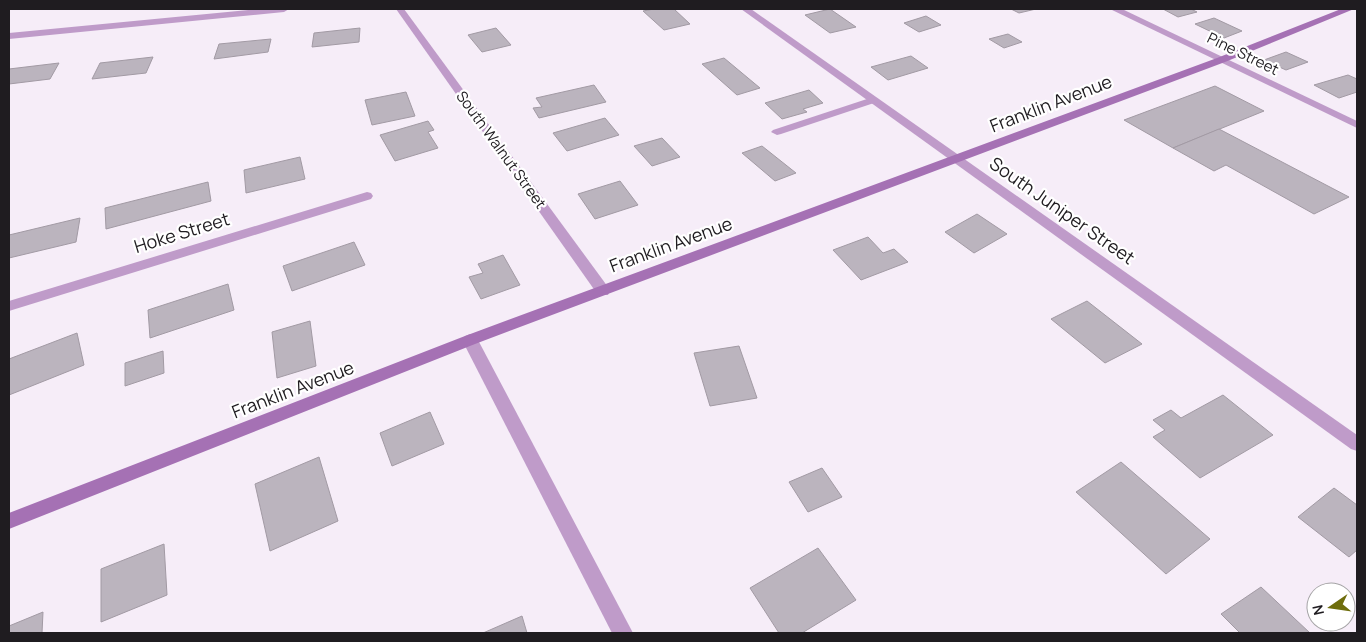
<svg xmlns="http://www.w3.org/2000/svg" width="1366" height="642" font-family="Manrope,sans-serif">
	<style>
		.building { fill: #bbb4be; stroke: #a29aa4 }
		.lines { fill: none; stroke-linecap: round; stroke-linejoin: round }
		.lane { fill: #bf9bc9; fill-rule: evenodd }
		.street { fill: #bf9bc9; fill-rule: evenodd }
		.secondary { fill: #a571b4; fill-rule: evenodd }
		.labels { text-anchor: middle; stroke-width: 4.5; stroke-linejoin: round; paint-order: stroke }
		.far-street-label { font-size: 15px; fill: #1f1c20; stroke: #fff }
		.street-label { font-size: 18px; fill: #1f1c20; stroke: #fff }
	</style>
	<rect width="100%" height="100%" fill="#f6edf8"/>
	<g class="building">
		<path d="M654 9H674L690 24 664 30 643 11Z"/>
		<path d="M830 9 856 27 830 33 805 15Z"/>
		<path d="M1011 9H1036L1019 13Z"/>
		<path d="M1163 9H1191L1197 12 1178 17Z"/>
		<path d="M926 16 941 25 919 32 904 23Z"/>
		<path d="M1214 18 1242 31 1224 38 1195 24Z"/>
		<path d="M360 28 359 42 312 47 314 33Z"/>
		<path d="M496 28 511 45 482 52 468 35Z"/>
		<path d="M1008 34 1022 42 1004 48 989 39Z"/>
		<path d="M271 39 268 52 214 59 219 44Z"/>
		<path d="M1286 52 1308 62 1286 70 1264 60Z"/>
		<path d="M911 56 928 68 888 80 871 67Z"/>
		<path d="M153 57 146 73 92 79 100 63Z"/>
		<path d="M724 58 760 88 737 95 702 64Z"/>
		<path d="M59 63 50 79 9 84V69Z"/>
		<path d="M1348 75 1357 79V92L1339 98 1314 85Z"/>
		<path d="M594 85 606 102 539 118 533 108 542 107 536 98Z"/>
		<path d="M1215 86 1264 111 1173 148 1124 120Z"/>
		<path d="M809 90 823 103 803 109 807 112 782 119 765 103Z"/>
		<path d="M406 92 415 116 372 125 365 100Z"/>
		<path d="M605 118 619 135 567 151 553 133Z"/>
		<path d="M428 121 434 130 428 132 438 148 395 161 380 135Z"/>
		<path d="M1219 129 1349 197 1314 214 1226 165 1214 171 1173 148Z"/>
		<path d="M662 138 680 157 652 166 634 146Z"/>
		<path d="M762 146 796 173 775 181 742 153Z"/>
		<path d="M300 157 305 179 246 193 244 170Z"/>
		<path d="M620 181 638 205 595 219 578 194Z"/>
		<path d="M208 182 211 201 106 229 105 208Z"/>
		<path d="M977 214 1007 234 974 253 945 232Z"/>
		<path d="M80 218 76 242 9 258V235Z"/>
		<path d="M868 237 883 253 894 249 908 262 861 280 833 250Z"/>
		<path d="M354 242 365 265 292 291 283 266Z"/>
		<path d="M503 255 520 285 481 299 469 277 483 273 478 264Z"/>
		<path d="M228 284 234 310 150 338 148 310Z"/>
		<path d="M1087 301 1142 344 1105 363 1051 319Z"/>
		<path d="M310 321 316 366 277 378 272 332Z"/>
		<path d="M77 333 84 365 9 395V359Z"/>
		<path d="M739 346 757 398 710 406 694 353Z"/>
		<path d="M163 351 164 373 125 386V363Z"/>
		<path d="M1223 395 1273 435 1200 478 1153 437 1165 430 1153 420 1171 410 1181 418Z"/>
		<path d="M430 412 444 444 392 466 380 433Z"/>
		<path d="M319 457 338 521 270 551 255 484Z"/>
		<path d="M1121 462 1210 539 1166 574 1076 492Z"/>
		<path d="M822 468 842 497 808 512 789 482Z"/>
		<path d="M1334 488 1357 505V550L1349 557 1298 517Z"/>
		<path d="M164 544 167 595 101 622V569Z"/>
		<path d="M818 548 856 600 802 633H779L750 588Z"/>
		<path d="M1261 587 1310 633H1240L1221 614Z"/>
		<path d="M43 612 42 633H9V626Z"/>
		<path d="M522 616 527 633H483Z"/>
	</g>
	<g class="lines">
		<path class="lane" d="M873 97 878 100 877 102 781 134 777 135 771 132 773 130Z"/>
		<g class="street">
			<path d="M258 9H289L284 12 9 39V33Z"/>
			<path d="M396 9H404L608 287 610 291 608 295H598Z"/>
			<path d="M741 9H751L1357 435V451L1351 449Z"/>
			<path d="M1110 9H1122L1357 121V128Z"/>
			<path d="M367 192 371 193 373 196 371 199 9 311V301Z"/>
			<path d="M470 334 475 336 478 340 633 633H612L462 340 465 336Z"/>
		</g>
		<path class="secondary" d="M1341 9H1354L1225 62 475 344 9 529V513L465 336 1217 58Z"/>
	</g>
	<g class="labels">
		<g class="far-street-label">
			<text transform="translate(1243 54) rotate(26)" y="5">Pine Street</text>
			<text transform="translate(501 150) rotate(54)" y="5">South Walnut Street</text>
		</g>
		<g class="street-label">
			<text transform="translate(1051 104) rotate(-21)" y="6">Franklin Avenue</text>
			<text transform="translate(1062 211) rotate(35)" y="6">South Juniper Street</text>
			<text transform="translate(182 233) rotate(-17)" y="6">Hoke Street</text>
			<text transform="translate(671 245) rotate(-20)" y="6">Franklin Avenue</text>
			<text transform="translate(293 390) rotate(-21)" y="6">Franklin Avenue</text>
		</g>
	</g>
	<rect width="1366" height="642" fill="none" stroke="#1f1c20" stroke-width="20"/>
	<g transform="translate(1331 607) rotate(257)"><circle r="24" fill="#ffffff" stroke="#a5a4a6"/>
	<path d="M0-4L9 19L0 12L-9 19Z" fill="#6e6d0c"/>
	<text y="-8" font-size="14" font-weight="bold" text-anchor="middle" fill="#1f1c20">N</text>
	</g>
</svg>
